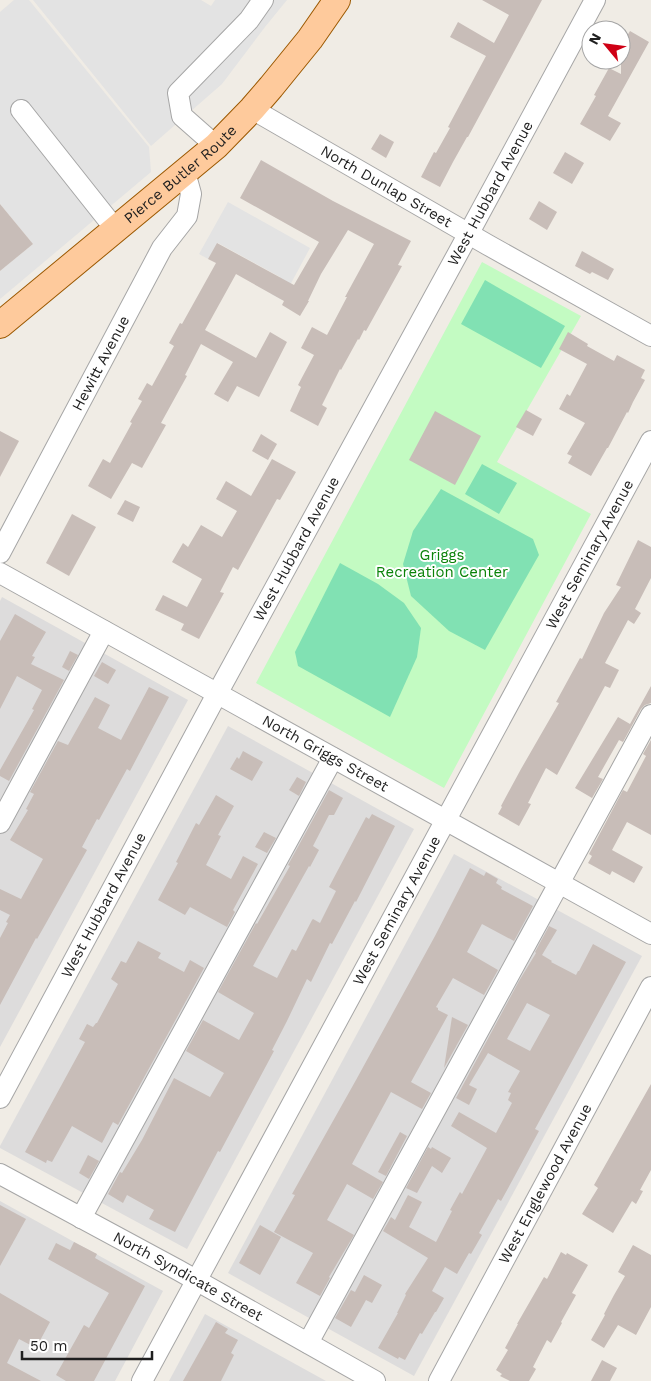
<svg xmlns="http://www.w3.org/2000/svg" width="651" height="1381" font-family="'Work Sans',sans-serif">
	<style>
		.residential { fill: #dddcdc }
		.park { fill: #c3fbc2 }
		.pitch { fill: #81e1b3 }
		.parking { fill: #e3e3e3 }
		.building { fill: #c8bdb8; fill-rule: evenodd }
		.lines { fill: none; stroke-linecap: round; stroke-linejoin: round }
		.minor-casing { stroke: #a6a6a6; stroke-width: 22 }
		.major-casing { stroke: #9b5800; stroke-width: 28 }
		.minor { stroke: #fff; stroke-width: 20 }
		.major { stroke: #feca9c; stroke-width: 26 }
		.labels { text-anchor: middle; stroke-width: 4; stroke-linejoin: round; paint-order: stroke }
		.street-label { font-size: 15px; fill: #1f1f1f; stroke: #fff }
		.park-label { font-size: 15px; fill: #0a8208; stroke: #fff }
	</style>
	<rect width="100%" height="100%" fill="#f0ece5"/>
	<g class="residential">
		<path d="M2 597 188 700 0 1047V601Z"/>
		<path d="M228 726 414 829 187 1249 0 1148V1146Z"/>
		<path d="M454 854 642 956 414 1376 228 1273Z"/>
		<path d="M0 1201 163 1291 115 1381H0Z"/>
		<path d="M205 1314 326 1381H169Z"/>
	</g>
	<path class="park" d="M482 262 581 316 497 462 591 514 444 788 256 683Z"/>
	<g class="pitch">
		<path d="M485 280 565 326 541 368 461 324Z"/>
		<path d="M482 464 517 483 499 514 465 494Z"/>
		<path d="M441 489 533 539 539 555 485 650 449 631 411 596 403 564 413 531Z"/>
		<path d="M340 563 378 584 404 603 421 628 417 657 390 717 298 666 295 652Z"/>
	</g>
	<g class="parking">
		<path d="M14 0H29L149 147 151 172 0 299V271L33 244 0 204V12Z"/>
		<path d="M33 0H201L211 6 215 0H287L265 27 222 84 151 146Z"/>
		<path d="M228 202 310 248 282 300 271 294 280 277 218 243 208 259 199 254Z"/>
	</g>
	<g class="building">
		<path d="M482 0H542L468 137H467L453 162 440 187 421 177 434 152 436 153 450 128 448 127 486 56 450 37 458 22 494 43 509 15Z"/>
		<path d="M630 31 649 42 608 116 621 123 610 141 580 124 596 96 594 95 609 68 621 74V46Z"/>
		<path d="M380 134 394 142 386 158 371 149Z"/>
		<path d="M565 152 584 163 572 184 553 173Z"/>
		<path d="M261 160 333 201 411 241 398 265 402 266 366 331 364 330 359 340 358 339 341 370 340 369 322 405 327 408 318 426 290 411 301 387 298 385 314 355 301 348 312 327 327 335 347 297H345L374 244 348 230 321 274 308 301H309L300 316 282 305 284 301 236 274 205 330 256 358 270 332 287 342 259 397 237 386 228 402 214 394 233 362 201 344 185 375 187 376 161 423 166 425 142 468 132 463 111 499 88 486 103 459 110 463 132 423 130 422 142 401 138 399 147 383 152 386 174 346 169 343 180 323 182 324 216 263 208 259 217 243 294 285 319 242 240 198Z"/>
		<path d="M539 201 557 212 547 230 529 219Z"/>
		<path d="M0 204 33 244 0 271Z"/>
		<path d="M582 251 614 269 608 280 592 272 590 274 575 266Z"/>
		<path d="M568 332 588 344 587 346 614 361 617 355 645 370 641 378 645 380 633 402 628 413 627 412 608 448H607L591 476 568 463 572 456 567 454 585 423 559 409 567 394 570 396 587 364 559 349Z"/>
		<path d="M526 410 542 419 533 436 516 427Z"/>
		<path d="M435 411 481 436 455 485 409 460Z"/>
		<path d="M0 431 19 441 0 477Z"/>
		<path d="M261 434 277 444 268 460 252 451Z"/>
		<path d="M272 459 296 472 280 500 277 499 238 570 233 567 220 592 224 593 199 639 181 630 184 624 155 610 163 595 187 607 202 579 172 562 183 543 188 547 201 525 222 537 237 511 216 499 226 481 251 496Z"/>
		<path d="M125 500 140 507 133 522 117 514Z"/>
		<path d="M72 514 96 527 69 576 46 563Z"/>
		<path d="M638 540 651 547V578L635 609 641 613 634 624 628 620 605 663 619 670 610 688 605 686 557 775 546 768 528 803 531 804 519 826 498 814 502 807 501 806 521 769 559 703 556 702 580 658 582 659 604 613 621 587 616 585Z"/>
		<path d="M15 614 46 632 32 656 35 657 31 664 64 680 9 781 0 776V770L34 710 32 709 42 690 17 676 0 709V641Z"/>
		<path d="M70 651 78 655 69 671 62 667Z"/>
		<path d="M102 662 116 670 108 684 94 676Z"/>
		<path d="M651 686V703L645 705 641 709 623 742 619 740 598 777 603 779 592 798 575 788 618 717 630 724Z"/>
		<path d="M149 687 169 697 130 771 127 769 99 820 97 819 82 847 87 850 45 925 37 939 36 938 0 1005V938L8 923 6 922 10 915 0 910V889L21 899 43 859 10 840 28 810 26 809 34 794 30 792 58 741 68 745 95 697 110 705 98 728 121 740Z"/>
		<path d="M651 740V835L627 822 612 850 643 867 634 883 612 871 610 875 588 863 592 856 589 854 623 790 627 792 646 756 643 754Z"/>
		<path d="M243 751 263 762 252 781 230 769 237 757 239 759Z"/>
		<path d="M297 777 306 782 299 796 289 790Z"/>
		<path d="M329 790 343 798 334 815H329L313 846 319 850 310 867 309 866 253 966 277 978 292 949 296 951 312 920 313 919 320 923 336 891 329 887 366 817 369 819 372 814 395 826 356 902 355 901 332 944 330 943 311 982 307 979 287 1021 272 1050 274 1051 220 1152 218 1151 175 1232 149 1219 154 1210 127 1195 123 1203 108 1194 120 1172 122 1173 142 1140 174 1078 210 1097 224 1073 186 1051 203 1020 239 1040 254 1013 218 992 256 923 257 924 290 866 288 865Z"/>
		<path d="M216 795 234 806 218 835 221 836 206 865 231 879 243 856 258 864 233 910 235 912 227 927 190 907 185 915 158 900 178 863 176 862 196 823 199 825Z"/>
		<path d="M264 832 276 838 267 853 255 847Z"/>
		<path d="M470 868 484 876 486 872 498 879 496 883 502 887 501 889 533 906 514 941 482 924 467 952 498 970 484 995 453 978 436 1007 438 1008V1010L448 1015 411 1082 431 1093 422 1109 391 1092 352 1164 383 1182 373 1199 347 1184 327 1220 354 1235 329 1277 330 1278 320 1296 296 1283 313 1253 274 1232 295 1195 292 1194 356 1080 435 936Z"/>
		<path d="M549 926 557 930 542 955 552 961 551 962 576 975 578 971H579L593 944 626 962 535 1129 539 1131 512 1181 501 1201 498 1199 479 1233 482 1235 471 1254 469 1253 457 1274 445 1267 432 1291 444 1298 436 1312H435L422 1334 420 1333 405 1360 399 1357 398 1359 378 1348 398 1313H397L406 1295 405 1294 428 1258 383 1231 391 1217 395 1220 408 1195 422 1202 409 1227 436 1242 452 1211 450 1210 460 1192 462 1194 487 1148 451 1126 459 1112 496 1133 512 1103 508 1100 511 1093 508 1092 520 1071 488 1053 469 1085 477 1089 469 1105 456 1098 519 981 536 953 535 952ZM527 1003 550 1015 530 1051 507 1039Z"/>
		<path d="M138 941 161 953 158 958 184 972 190 960 204 968 118 1125 113 1122 102 1143 72 1126 52 1162 47 1160 46 1163 25 1152 85 1042 79 1039 87 1024 93 1027 96 1023H97L118 984 111 979 121 961 126 963Z"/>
		<path d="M452 1017 468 1025 444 1068Z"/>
		<path d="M651 1084V1170L640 1190 643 1191 636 1204 632 1201 613 1233 582 1214 598 1188 594 1185Z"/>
		<path d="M400 1132 407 1136 386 1176 378 1172Z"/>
		<path d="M428 1147 431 1149 432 1147 451 1158 442 1173 432 1166 417 1193 406 1188Z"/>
		<path d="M88 1155 99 1161 89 1179 79 1173Z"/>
		<path d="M0 1205 26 1219 0 1266Z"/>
		<path d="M260 1225 281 1237 260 1275 239 1263Z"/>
		<path d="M74 1242 97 1254 95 1258 145 1286 94 1381H66L56 1375 84 1325 89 1328 109 1293 48 1259 56 1243 70 1250Z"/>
		<path d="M633 1245 651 1255V1307L636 1335 618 1325 604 1348 591 1340 605 1315 604 1314 614 1295 625 1276 618 1272Z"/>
		<path d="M561 1252 566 1255 567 1253 588 1265 572 1293 576 1295 561 1322 562 1323 551 1343 547 1340 533 1367 536 1369 529 1381H510L500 1376 502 1374 496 1370 508 1350 505 1348 518 1324H517L544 1277 547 1279Z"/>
		<path d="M364 1275 382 1285 372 1303 366 1300 351 1327 335 1318 351 1290 355 1292Z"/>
		<path d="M0 1293 50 1322 36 1348 19 1339 7 1363 41 1381H0Z"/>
		<path d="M216 1322 228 1329 225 1333 238 1340 231 1353 234 1355 221 1381H183Z"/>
		<path d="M602 1360 617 1368 610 1381H591Z"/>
	</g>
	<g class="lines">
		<g class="minor-casing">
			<g id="minor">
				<path id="s1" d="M252 109 488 245 651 336"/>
				<path d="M21 110 116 230"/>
				<path d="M216 146 182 116 178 93 249 20 263 0"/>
				<path id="s2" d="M0 553 162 248 187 216 191 194 185 172"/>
				<path id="s3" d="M0 573 651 934"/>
				<path d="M0 823 104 631"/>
				<path id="s4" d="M0 1098 217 694 457 255 595 0"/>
				<path id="s5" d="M0 1174 178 1270 375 1381"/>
				<path d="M81 1218 333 758"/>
				<path d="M308 1343 651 715"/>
				<path id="s6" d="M142 1381 651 441"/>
				<path id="s7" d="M439 1381 651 987"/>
			</g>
		</g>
		<g class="major-casing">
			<g id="major">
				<path id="s8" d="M0 325 216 146 252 109 271 87 310 39 337 0"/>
			</g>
		</g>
		<use href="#minor" class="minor"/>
		<use href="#major" class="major"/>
	</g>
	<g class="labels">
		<g class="street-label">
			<text dy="5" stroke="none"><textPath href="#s8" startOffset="235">Pierce Butler Route</textPath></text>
			<text dy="5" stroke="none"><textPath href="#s1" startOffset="155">North Dunlap Street</textPath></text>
			<text dy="5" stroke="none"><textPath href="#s4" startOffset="1029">West Hubbard Avenue</textPath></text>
			<text dy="5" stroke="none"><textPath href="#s2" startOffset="215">Hewitt Avenue</textPath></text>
			<text dy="5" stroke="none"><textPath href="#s4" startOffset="624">West Hubbard Avenue</textPath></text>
			<text dy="5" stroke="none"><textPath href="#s6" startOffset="940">West Seminary Avenue</textPath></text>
			<text dy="5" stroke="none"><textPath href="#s3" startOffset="372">North Griggs Street</textPath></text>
			<text dy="5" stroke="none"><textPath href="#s4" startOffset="219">West Hubbard Avenue</textPath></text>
			<text dy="5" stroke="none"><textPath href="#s6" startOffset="535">West Seminary Avenue</textPath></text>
			<text dy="5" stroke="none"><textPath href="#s7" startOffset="224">West Englewood Avenue</textPath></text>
			<text dy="5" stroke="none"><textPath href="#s5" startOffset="214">North Syndicate Street</textPath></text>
		</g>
		<g class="park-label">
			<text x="442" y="560">Griggs<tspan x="442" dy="17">Recreation Center</tspan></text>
		</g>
	</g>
	<g transform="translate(606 45) rotate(299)"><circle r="24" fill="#ffffff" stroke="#a5a5a5"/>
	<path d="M0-4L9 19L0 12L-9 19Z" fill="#cf0015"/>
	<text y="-8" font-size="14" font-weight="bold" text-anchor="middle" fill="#1f1f1f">N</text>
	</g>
	<path d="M22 1351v8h130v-8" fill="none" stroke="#1f1f1f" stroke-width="2.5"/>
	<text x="30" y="1351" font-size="15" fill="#1f1f1f" stroke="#ffffff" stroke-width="4" paint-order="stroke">50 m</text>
</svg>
